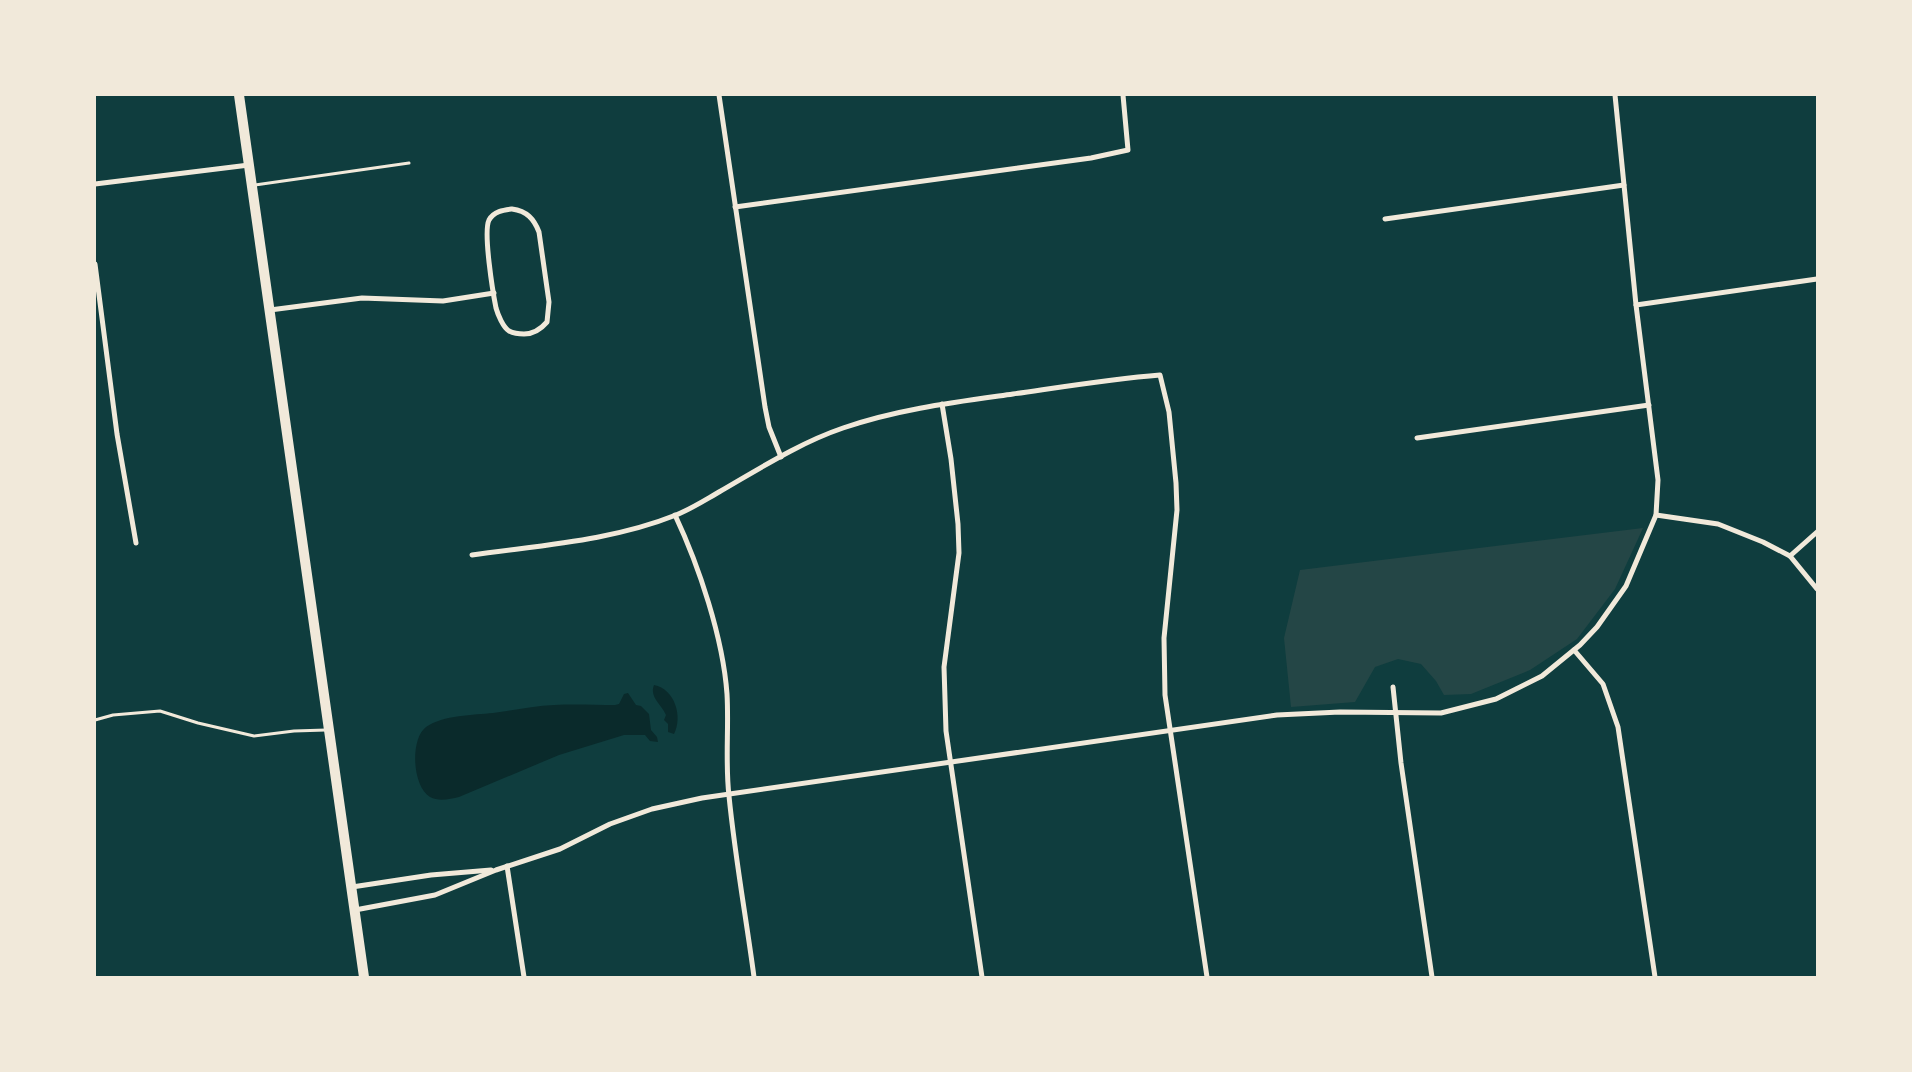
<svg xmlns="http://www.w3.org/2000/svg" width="1912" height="1072" font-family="Quicksand,sans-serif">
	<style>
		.green { fill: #244646 }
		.water { fill: #0a2a2b }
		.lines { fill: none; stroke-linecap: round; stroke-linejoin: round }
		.service { stroke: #f1e9da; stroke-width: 3 }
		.minor { stroke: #f1e9da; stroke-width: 5 }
		.secondary { stroke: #f1e9da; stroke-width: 10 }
	</style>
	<rect width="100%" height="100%" fill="#0f3d3e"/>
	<path class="green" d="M1643 528 1615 589 1577 639 1530 670 1471 694 1444 695 1436 681 1421 664 1398 659 1375 667 1355 702 1291 707 1284 638 1300 570Z"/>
	<g class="water">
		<path d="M654 685C675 689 683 717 674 734L668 732V724L664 720 666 715C662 705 649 697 654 685Z"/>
		<path d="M628 693 636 705 641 706 649 714 651 730 657 737 658 742 650 741 645 735H624L559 755 459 797C450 799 439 802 430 797 412 786 410 739 426 727 443 715 474 715 493 713 514 710 534 706 554 705 574 704 595 705 615 705L619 704 624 694Z"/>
	</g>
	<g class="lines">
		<g class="service">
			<path d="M255 185 409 163"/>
			<path d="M95 720 113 715 160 711 198 723 254 736 294 731 326 730"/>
		</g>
		<g class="minor">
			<path d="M719 95 765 407 769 427 781 457"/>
			<path d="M95 184 249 165"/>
			<path d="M735 207 1091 158 1128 150 1123 95"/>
			<path d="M512 209C527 211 534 219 539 232L549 302 547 322C541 329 534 334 524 334 520 334 513 333 509 331 503 327 498 315 496 308 493 293 483 232 489 220 494 211 504 210 512 209Z"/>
			<path d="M1385 219 1624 185"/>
			<path d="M95 264 117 434 136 543"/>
			<path d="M1636 305 1817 279"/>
			<path d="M270 310 362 298 443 301 494 293"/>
			<path d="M942 404 951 459 958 524 959 553 944 667 946 731 982 977"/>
			<path d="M1417 438 1649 405"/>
			<path d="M675 515C699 566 723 638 727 694 729 728 725 762 729 796 735 857 746 917 754 977"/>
			<path d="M1656 515 1718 524 1763 542 1790 556 1817 589"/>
			<path d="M472 555C541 545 611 541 676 515 691 509 705 500 719 492 759 469 799 443 843 428 898 409 956 402 1013 394 1062 387 1111 379 1160 375L1169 412 1176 483 1177 510 1164 638 1165 695 1207 977"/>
			<path d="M1790 556 1817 532"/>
			<path d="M1574 650 1603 684 1618 727 1655 977"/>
			<path d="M1393 687 1401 763 1432 977"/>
			<path d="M507 866 524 977"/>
			<path d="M352 887 431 875 491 870"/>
			<path d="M355 910 435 895 496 870 560 849 610 824 652 809 702 798 1277 715 1340 712 1441 713 1496 699 1542 676 1580 645 1597 627 1626 586 1656 515 1658 480 1636 305 1615 95"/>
		</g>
		<path class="secondary" d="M239 95 364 977"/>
	</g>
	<rect width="1912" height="1072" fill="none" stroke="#f1e9da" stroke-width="192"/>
</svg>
